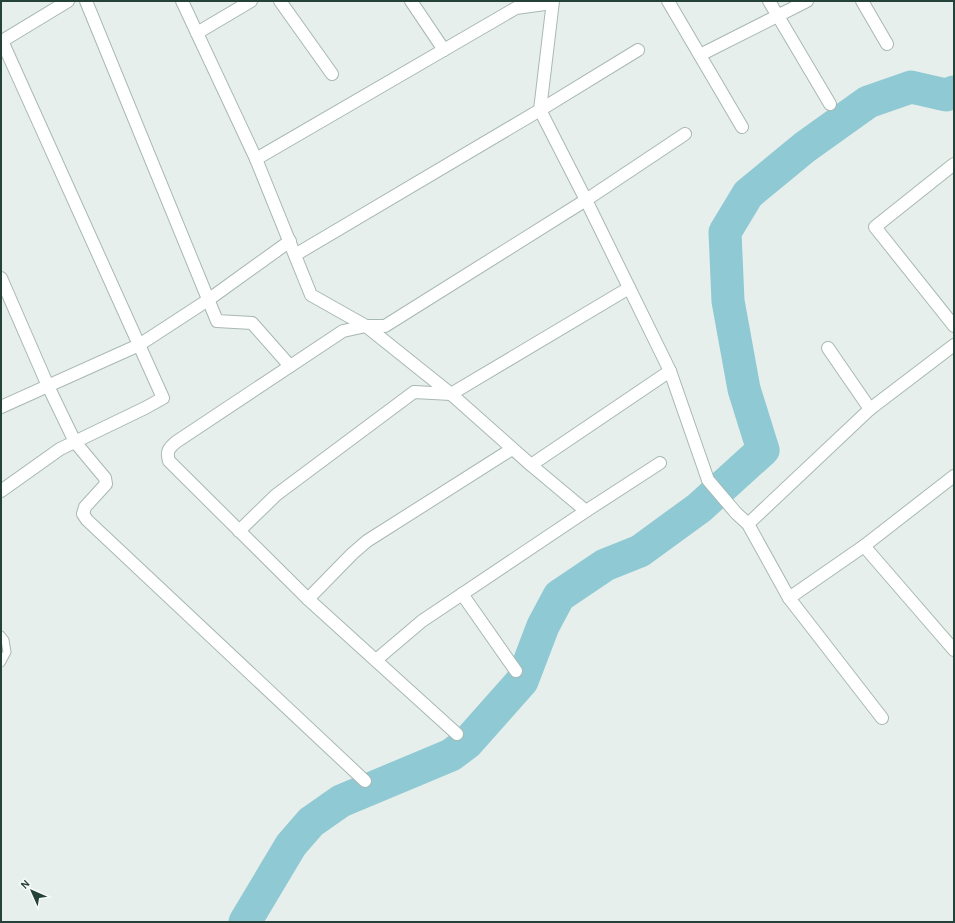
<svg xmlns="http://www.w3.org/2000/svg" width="955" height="923" font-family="'Alegreya Sans',sans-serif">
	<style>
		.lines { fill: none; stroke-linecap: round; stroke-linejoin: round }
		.river { stroke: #8ec9d4; stroke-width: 33 }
		.service-casing { stroke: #a8b8b2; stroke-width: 9 }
		.minor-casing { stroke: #a8b8b2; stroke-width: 14 }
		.service { stroke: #fff; stroke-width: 7 }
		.minor { stroke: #fff; stroke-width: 12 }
	</style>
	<rect width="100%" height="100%" fill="#e6efeb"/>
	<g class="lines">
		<path class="river" d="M245 922 291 845 311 822 341 801 451 755 467 743 522 681 543 626 559 596 605 565 640 551 699 508 763 450 744 389 728 301 725 232 748 194 805 147 868 102 911 87 946 95 954 92"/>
		<g class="service-casing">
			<path id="service" d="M1 635 5 640 7 652 1 663"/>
		</g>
		<g class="minor-casing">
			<g id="minor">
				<path d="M86 1 217 321 252 323 290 366"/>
				<path d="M182 1 256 159 311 295 366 326 451 394 531 465 586 511 660 463"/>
				<path d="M280 1 332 74"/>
				<path d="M411 1 444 50"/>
				<path d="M553 1 540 110 586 200 670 371 708 480 736 513 748 524 789 598 882 718"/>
				<path d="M668 1 742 127"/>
				<path d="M769 1 830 104"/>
				<path d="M862 1 887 44"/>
				<path d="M197 33 251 1"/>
				<path d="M700 55 807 1"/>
				<path d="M256 159 516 8 552 3 550 1"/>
				<path d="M954 164 875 227 954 326"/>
				<path d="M295 255 540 110 638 50"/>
				<path d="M1 278 48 386 75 442 105 478 106 484 85 507 83 514 87 520 365 781"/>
				<path d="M828 348 870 409"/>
				<path d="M1 407 139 345 208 300 290 241"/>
				<path d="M531 465 670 371"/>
				<path d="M1 491 60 449 145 408 163 398 2 41 68 1"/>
				<path d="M748 524 870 409 954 345"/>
				<path d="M239 531 276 495 414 392 451 394 629 288"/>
				<path d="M864 546 954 650"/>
				<path d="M462 594 516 671"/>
				<path d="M789 598 864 546 954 476"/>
				<path d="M308 599 352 554 367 541 512 449"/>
				<path d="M376 660 422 621 586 511"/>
				<path d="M457 734 308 599 169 461C166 451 169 448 176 442L343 331 366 326H385L586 200 685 134"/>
			</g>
		</g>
		<use href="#service" class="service"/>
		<use href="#minor" class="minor"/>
	</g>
	<rect width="955" height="923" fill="none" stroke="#24423a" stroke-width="4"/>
	<g transform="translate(32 891) rotate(315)" stroke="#f7fbf9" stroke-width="3" paint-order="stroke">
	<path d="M0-3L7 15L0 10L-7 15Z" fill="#24423a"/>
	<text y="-6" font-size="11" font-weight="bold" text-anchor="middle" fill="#24423a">N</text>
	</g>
</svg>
